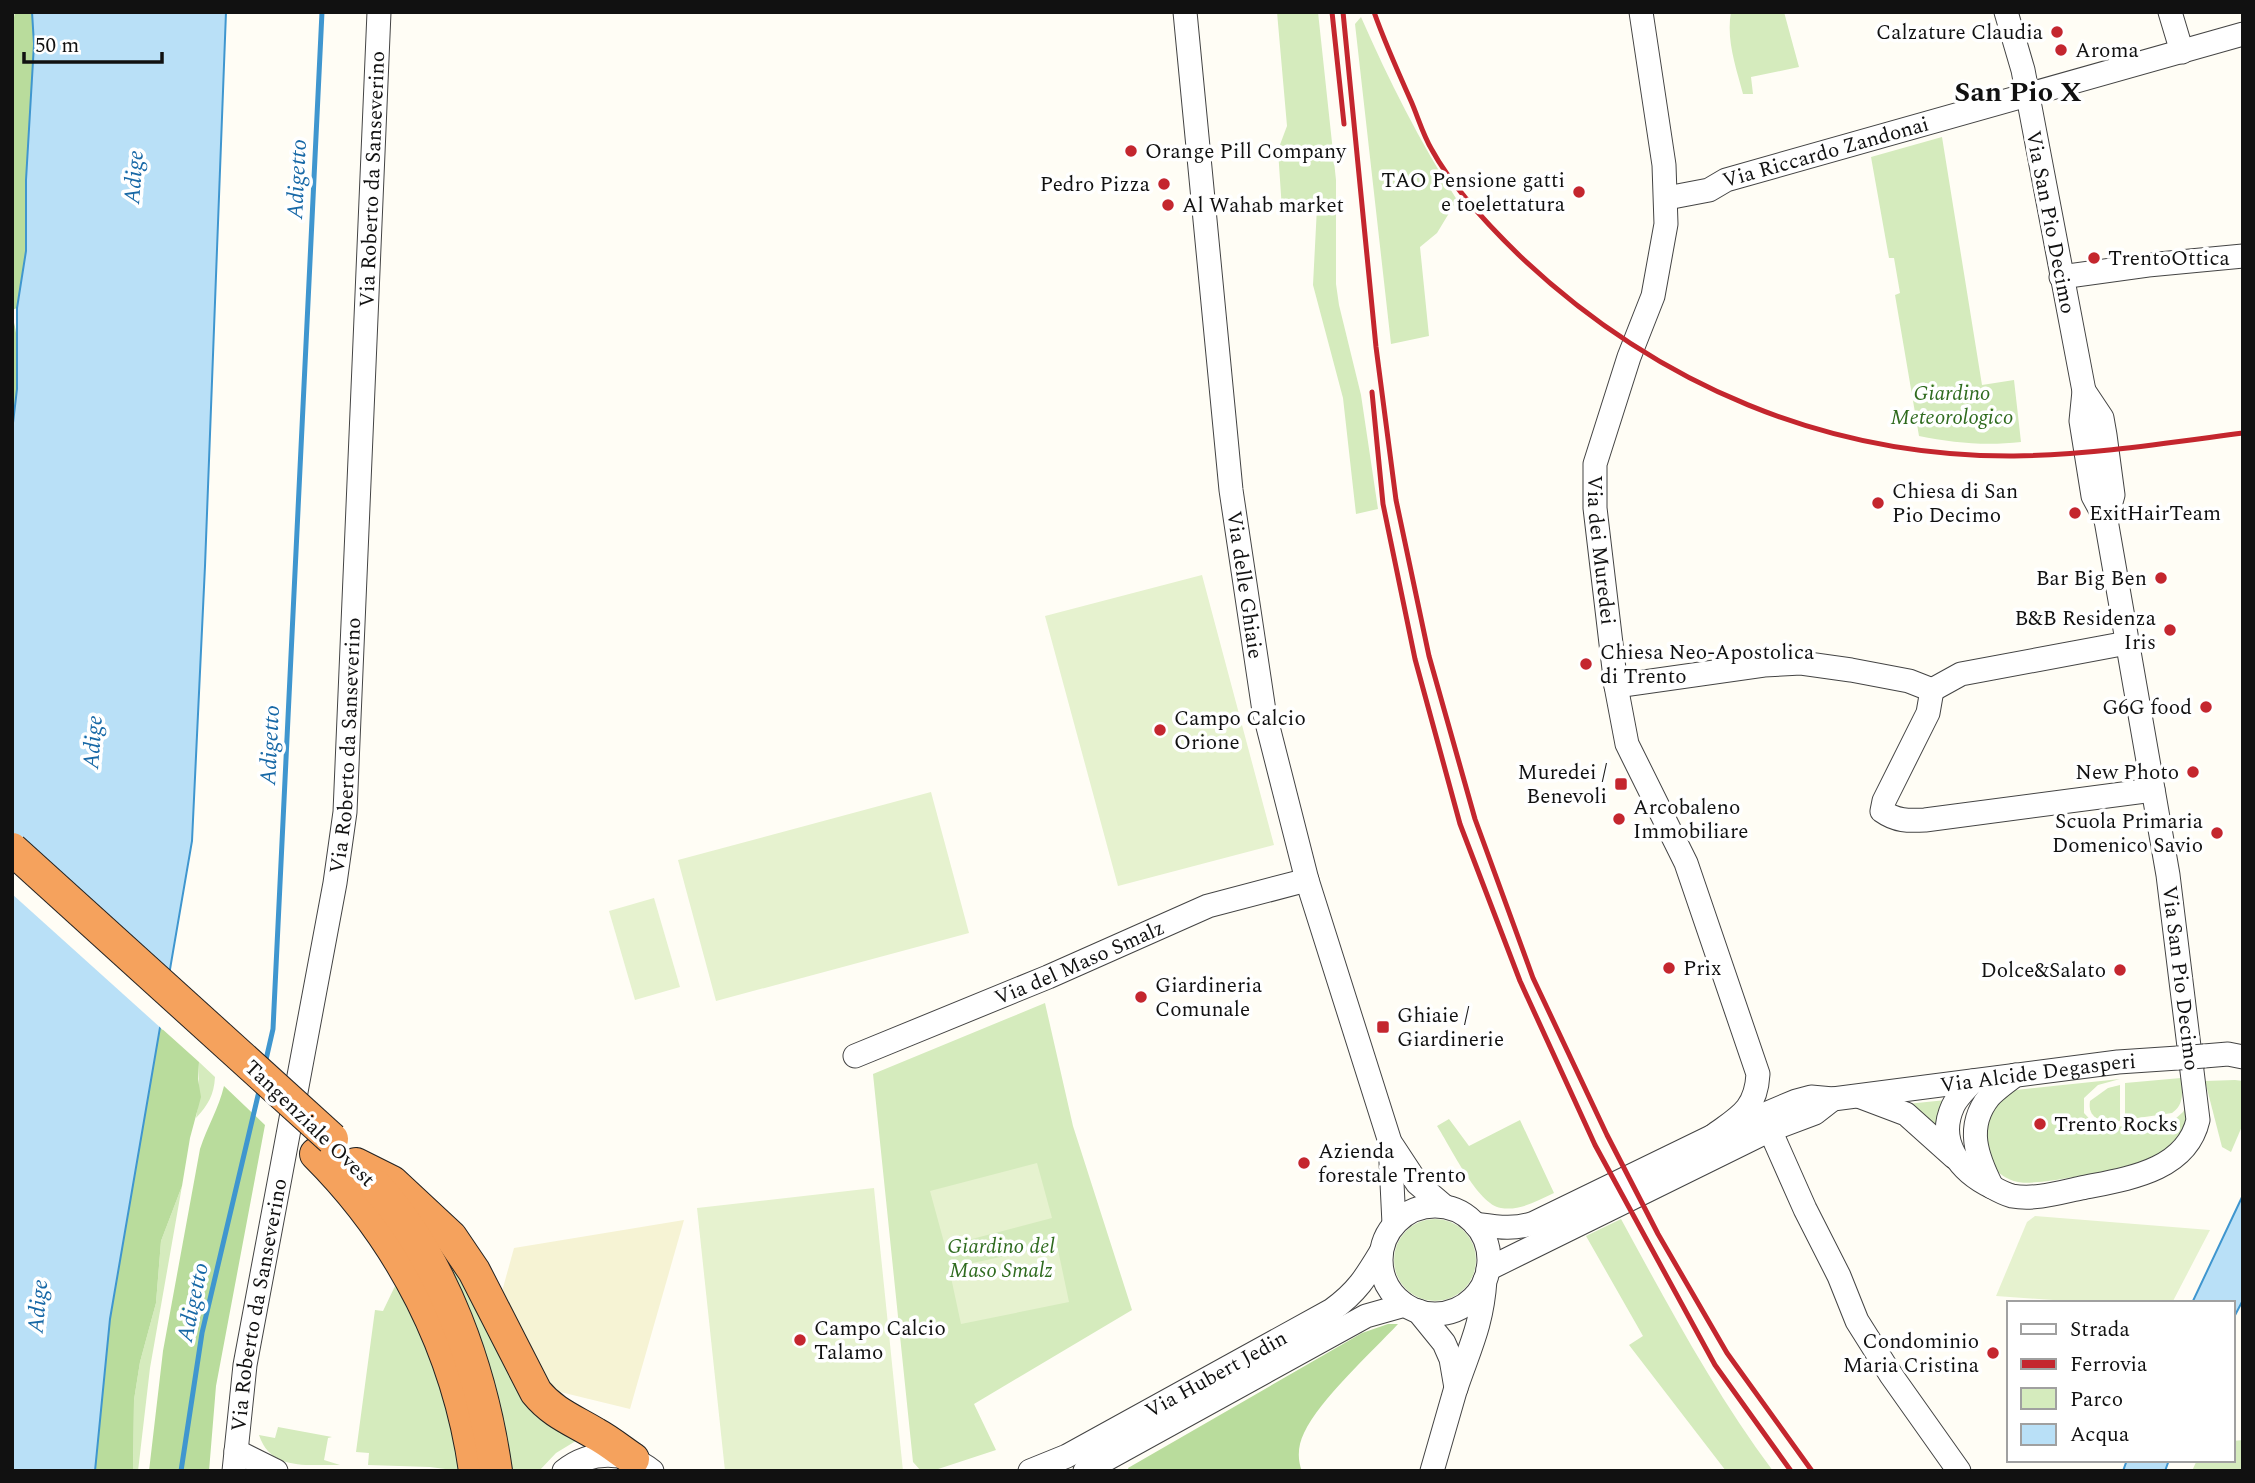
<svg xmlns="http://www.w3.org/2000/svg" width="2255" height="1483" font-family="Spectral,serif">
	<style>
		.farmland { fill: #f6f3d4 }
		.green { fill: #d5ebbd }
		.forest { fill: #b9dc9c }
		.pitch { fill: #e6f2cf }
		.water { fill: #b9e0f7; stroke: #3f96cf; stroke-width: 2 }
		.pier { fill: #fffdf5 }
		.lines { fill: none; stroke-linecap: round; stroke-linejoin: round }
		.stream { stroke: #3f96cf; stroke-width: 5 }
		.minor-casing { stroke: #444; stroke-width: 25 }
		.highway-casing { stroke: #222; stroke-width: 34 }
		.minor { stroke: #fff; stroke-width: 23 }
		.highway { stroke: #f5a25d; stroke-width: 32 }
		.rail { stroke: #c4262e; stroke-width: 5 }
		.minor-bridge-casing { stroke: #444; stroke-width: 25; stroke-linecap: butt }
		.highway-bridge-casing { stroke: #222; stroke-width: 34; stroke-linecap: butt }
		.minor-bridge { stroke: #fff; stroke-width: 23 }
		.highway-bridge { stroke: #f5a25d; stroke-width: 32 }
		.poi-dot { fill: #c4262e; stroke: #fff; stroke-width: 2.5 }
		.labels { text-anchor: middle; stroke-width: 7; stroke-linejoin: round; paint-order: stroke }
		.poi-label { font-size: 21px; fill: #111; stroke: #fff; text-anchor: start }
		.street-label { font-size: 21px; fill: #111; stroke: #fff }
		.park-label { font-size: 21px; font-style: italic; fill: #2f6b1f; stroke: #fff }
		.water-label { font-size: 23px; font-style: italic; fill: #1768a6; stroke: #fff }
		.district-label { font-size: 28px; font-weight: bold; fill: #111; stroke: #fff }
	</style>
	<rect width="100%" height="100%" fill="#fffdf5"/>
	<path class="farmland" d="M684 1220 630 1409 548 1389 501 1295 514 1248Z"/>
	<g class="green">
		<path d="M1277 12H1318L1336 180V284L1339 305 1361 395 1378 509 1356 514 1343 398 1313 285 1317 207 1282 210 1278 150 1287 126Z"/>
		<path d="M1731 12H1784L1799 67 1751 77 1753 94H1743C1736 67 1726 40 1731 12Z"/>
		<path d="M1361 17C1389 81 1420 142 1457 200L1437 233 1420 247 1429 336 1391 344 1355 24Z"/>
		<path d="M1942 137 1982 385 2014 380 2021 442C1986 446 1953 443 1919 436L1895 295 1900 293 1894 258H1889L1871 157Z"/>
		<path d="M1045 1003 1073 1126 1132 1310 974 1404 996 1450 932 1471H921L913 1462 873 1074Z"/>
		<path d="M199 1062 215 1077C214 1095 208 1105 196 1118 200 1098 198 1083 199 1062Z"/>
		<path d="M2181 1078C2182 1092 2185 1104 2172 1113L2131 1119 2125 1116V1083Z"/>
		<path d="M2120 1079 2098 1085 2084 1098V1113L2097 1127 2107 1128 2174 1120 2183 1112 2186 1106 2189 1123C2179 1136 2169 1150 2155 1157 2137 1166 2036 1187 2018 1182 1972 1171 1974 1106 2016 1090Z"/>
		<path d="M2235 1080 2243 1081V1124L2231 1152 2222 1147 2205 1081Z"/>
		<path d="M2120 1085V1121C2105 1122 2087 1121 2090 1101L2108 1088Z"/>
		<path d="M1946 1100 1939 1130 1907 1104Z"/>
		<path d="M1449 1119 1469 1146 1520 1120 1554 1193C1537 1201 1520 1211 1501 1208 1478 1205 1450 1146 1437 1126Z"/>
		<path d="M182 1186 150 1368 138 1471H133L134 1400 140 1362 156 1303 161 1241Z"/>
		<path d="M417 1215 584 1436 556 1453 539 1471H507Z"/>
		<circle cx="1435" cy="1260" r="41"/>
		<path d="M1621 1219C1668 1305 1714 1392 1773 1471H1726L1629 1345 1643 1336 1586 1236Z"/>
		<path d="M396 1284 424 1339 450 1414 461 1471 430 1467 368 1465 369 1453 356 1452 375 1310 383 1311Z"/>
		<path d="M278 1427 332 1437 328 1438 324 1460 340 1465C310 1464 271 1472 259 1435L275 1438Z"/>
		<path d="M2243 1440V1471H2192L2197 1460H2232V1441Z"/>
	</g>
	<g class="forest">
		<path d="M15 12H32L34 44 26 180V251L17 308 12 310V28Z"/>
		<path d="M12 318C24 336 16 483 12 512Z"/>
		<path d="M160 1027 199 1062 198 1079 201 1097 190 1138 182 1186 161 1241 156 1303 140 1362 134 1400 133 1471H95L110 1319Z"/>
		<path d="M224 1086 265 1125 216 1386 209 1471H149L163 1351 200 1149C207 1127 219 1108 224 1086Z"/>
		<path d="M1388 1324H1398C1371 1353 1320 1399 1304 1433 1298 1445 1297 1459 1302 1471H1129L1128 1468 1362 1333Z"/>
	</g>
	<g class="pitch">
		<path d="M1202 575 1274 845 1118 886 1045 616Z"/>
		<path d="M931 792 969 933 716 1001 678 860Z"/>
		<path d="M654 898 680 987 635 1000 609 911Z"/>
		<path d="M1037 1163 1052 1218 945 1246 930 1191Z"/>
		<path d="M874 1188 903 1471H725L697 1208Z"/>
		<path d="M2035 1216 2210 1230 2172 1303H2096L1996 1296 2027 1222Z"/>
		<path d="M1057 1245 1069 1302 961 1324 949 1268Z"/>
	</g>
	<g class="water">
		<path d="M32 12H226L205 566 192 841 110 1319 95 1471H12L13 423 17 389V308L26 251V180L34 44Z"/>
		<path d="M2243 1195V1300L2232 1321V1303H2192Z"/>
		<path d="M2127 1460H2169L2165 1471H2123Z"/>
	</g>
	<path class="pier" d="M12 831 172 980 163 1030 12 894Z"/>
	<g class="lines">
		<g class="stream">
			<path d="M265 1064 273 1029 322 12"/>
			<path d="M181 1471 202 1333 260 1087"/>
		</g>
		<g class="minor-casing">
			<g id="minor">
				<path id="s1" d="M1185 12 1231 490 1264 711 1307 880 1390 1142 1394 1224"/>
				<path id="s2" d="M1641 12 1664 165 1666 224 1653 296 1629 357 1595 464V508L1616 686 1627 744 1686 863 1758 1074C1756 1110 1739 1117 1713 1136"/>
				<path d="M2170 12 2182 52"/>
				<path id="s3" d="M1667 198 1709 190 1726 180 2243 34"/>
				<path d="M2061 277 2148 265 2243 256"/>
				<path d="M2084 391 2102 418 2105 435 2113 495 2106 520"/>
				<path d="M1616 686 1764 665 1801 663 1851 670 1909 681 1932 690"/>
				<path d="M1932 690 1928 713 1884 801 1882 811C1896 821 1908 821 1925 820L2153 790"/>
				<path d="M1932 690 1961 674 2127 643"/>
				<path id="s4" d="M855 1056 1048 977 1208 906 1307 880"/>
				<path d="M2204 1056 2228 1054 2243 1057"/>
				<path d="M1973 1081C1966 1089 1957 1097 1953 1106 1936 1143 1961 1172 1992 1187 1999 1191 2005 1194 2012 1196 2035 1200 2058 1193 2081 1188 2125 1179 2186 1172 2198 1120L2168 875 2106 520 2093 496 2081 421 2084 391 2023 70 2006 12"/>
				<path d="M1861 1097 1906 1114 1954 1157"/>
				<path d="M1770 1130 1805 1209 1839 1276 1857 1321 1891 1375 1959 1471"/>
				<path d="M1392 1145 1417 1183 1444 1206"/>
				<path d="M1992 1187C1977 1157 1965 1127 1989 1097 1996 1089 2007 1082 2015 1075"/>
				<circle cx="1435" cy="1260" r="54"/>
				<path id="s5" d="M1475 1224C1497 1227 1514 1230 1534 1223L1713 1136 1796 1101 1811 1097 1833 1099 2118 1062 2178 1058"/>
				<path d="M1488 1269 1770 1130 1815 1113 1833 1099"/>
				<path d="M1418 1311 1444 1343 1451 1359 1456 1388"/>
				<path d="M236 1451 276 1471"/>
				<path id="s6" d="M234 1471 245 1365 335 883 345 812 379 12"/>
				<path d="M564 1471C590 1450 626 1450 652 1471"/>
				<path id="s7" d="M1030 1471 1067 1456 1332 1310C1357 1292 1366 1277 1381 1252"/>
				<path d="M1085 1471 1366 1316 1405 1305"/>
				<path d="M1432 1471C1440 1444 1447 1418 1455 1391 1469 1349 1482 1326 1485 1280"/>
			</g>
		</g>
		<g class="highway-casing">
			<g id="highway">
				<path d="M316 1154C402 1240 458 1350 475 1471"/>
				<path d="M356 1164 392 1182 451 1237 474 1271 536 1392C553 1413 573 1420 596 1434 609 1441 621 1451 633 1459"/>
				<path d="M376 1186C444 1261 482 1372 496 1471"/>
			</g>
		</g>
		<use href="#minor" class="minor"/>
		<use href="#highway" class="highway"/>
		<g class="rail">
			<path d="M1332 12 1344 124"/>
			<path d="M1343 12 1376 347 1396 500 1429 656 1475 819 1533 978 1607 1135 1658 1234 1727 1353 1812 1471"/>
			<path d="M1374 12C1385 43 1398 72 1411 101 1418 117 1423 135 1432 150 1452 187 1491 228 1521 257 1657 385 1826 457 2014 456 2090 455 2167 443 2243 433"/>
			<path d="M1372 392 1383 504 1415 659 1460 824 1520 981 1595 1145 1715 1365 1791 1471"/>
		</g>
		<g class="minor-bridge-casing">
			<path id="minor-bridge" d="M2178 1058 2204 1056"/>
		</g>
		<g class="highway-bridge-casing">
			<path id="highway-bridge" d="M12 849 332 1139"/>
		</g>
		<use href="#minor-bridge" class="minor-bridge"/>
		<use href="#highway-bridge" class="highway-bridge"/>
	</g>
	<g class="poi-dot">
		<circle cx="2057" cy="32" r="7"/>
		<circle cx="2061" cy="50" r="7"/>
		<circle cx="1131" cy="151" r="7"/>
		<circle cx="1164" cy="184" r="7"/>
		<circle cx="1579" cy="192" r="7"/>
		<circle cx="1168" cy="205" r="7"/>
		<circle cx="2094" cy="258" r="7"/>
		<circle cx="1878" cy="503" r="7"/>
		<circle cx="2075" cy="513" r="7"/>
		<circle cx="2161" cy="578" r="7"/>
		<circle cx="2170" cy="630" r="7"/>
		<circle cx="1586" cy="664" r="7"/>
		<circle cx="2206" cy="707" r="7"/>
		<circle cx="1160" cy="730" r="7"/>
		<circle cx="2193" cy="772" r="7"/>
		<rect x="1614" y="777" width="14" height="14" rx="3.5"/>
		<circle cx="1619" cy="819" r="7"/>
		<circle cx="2217" cy="833" r="7"/>
		<circle cx="1669" cy="968" r="7"/>
		<circle cx="2120" cy="970" r="7"/>
		<circle cx="1141" cy="997" r="7"/>
		<rect x="1376" y="1020" width="14" height="14" rx="3.5"/>
		<circle cx="2040" cy="1124" r="7"/>
		<circle cx="1304" cy="1163" r="7"/>
		<circle cx="800" cy="1340" r="7"/>
		<circle cx="1993" cy="1353" r="7"/>
	</g>
	<g class="labels">
		<g class="poi-label">
			<text x="2043" y="39" text-anchor="end">Calzature Claudia</text>
			<text x="2075" y="57">Aroma</text>
			<text x="1145" y="158">Orange Pill Company</text>
			<text x="1565" y="187" text-anchor="end">TAO Pensione gatti<tspan x="1565" dy="24">e toelettatura</tspan></text>
			<text x="1150" y="191" text-anchor="end">Pedro Pizza</text>
			<text x="1182" y="212">Al Wahab market</text>
			<text x="2108" y="265">TrentoOttica</text>
			<text x="1892" y="498">Chiesa di San<tspan x="1892" dy="24">Pio Decimo</tspan></text>
			<text x="2089" y="520">ExitHairTeam</text>
			<text x="2147" y="585" text-anchor="end">Bar Big Ben</text>
			<text x="2156" y="625" text-anchor="end">B&amp;B Residenza<tspan x="2156" dy="24">Iris</tspan></text>
			<text x="1600" y="659">Chiesa Neo-Apostolica<tspan x="1600" dy="24">di Trento</tspan></text>
			<text x="2192" y="714" text-anchor="end">G6G food</text>
			<text x="1174" y="725">Campo Calcio<tspan x="1174" dy="24">Orione</tspan></text>
			<text x="1607" y="779" text-anchor="end">Muredei /<tspan x="1607" dy="24">Benevoli</tspan></text>
			<text x="2179" y="779" text-anchor="end">New Photo</text>
			<text x="1633" y="814">Arcobaleno<tspan x="1633" dy="24">Immobiliare</tspan></text>
			<text x="2203" y="828" text-anchor="end">Scuola Primaria<tspan x="2203" dy="24">Domenico Savio</tspan></text>
			<text x="1683" y="975">Prix</text>
			<text x="2106" y="977" text-anchor="end">Dolce&amp;Salato</text>
			<text x="1155" y="992">Giardineria<tspan x="1155" dy="24">Comunale</tspan></text>
			<text x="1397" y="1022">Ghiaie /<tspan x="1397" dy="24">Giardinerie</tspan></text>
			<text x="2054" y="1131">Trento Rocks</text>
			<text x="1318" y="1158">Azienda<tspan x="1318" dy="24">forestale Trento</tspan></text>
			<text x="814" y="1335">Campo Calcio<tspan x="814" dy="24">Talamo</tspan></text>
			<text x="1979" y="1348" text-anchor="end">Condominio<tspan x="1979" dy="24">Maria Cristina</tspan></text>
		</g>
		<g class="street-label">
			<text dy="7" stroke="none"><textPath href="#s3" startOffset="166">Via Riccardo Zandonai</textPath></text>
			<text dy="7" stroke="none"><textPath href="#s6" startOffset="1302">Via Roberto da Sanseverino</textPath></text>
			<text transform="translate(2051 222) rotate(79)" y="7">Via San Pio Decimo</text>
			<text dy="7" stroke="none"><textPath href="#s2" startOffset="551">Via dei Muredei</textPath></text>
			<text dy="7" stroke="none"><textPath href="#s1" startOffset="576">Via delle Ghiaie</textPath></text>
			<text dy="7" stroke="none"><textPath href="#s6" startOffset="735">Via Roberto da Sanseverino</textPath></text>
			<text dy="7" stroke="none"><textPath href="#s4" startOffset="243">Via del Maso Smalz</textPath></text>
			<text transform="translate(2181 978) rotate(83)" y="7">Via San Pio Decimo</text>
			<text dy="7" stroke="none"><textPath href="#s5" startOffset="593">Via Alcide Degasperi</textPath></text>
			<text transform="translate(310 1123) rotate(44)" y="7">Tangenziale Ovest</text>
			<text dy="7" stroke="none"><textPath href="#s6" startOffset="168">Via Roberto da Sanseverino</textPath></text>
			<text dy="7" stroke="none"><textPath href="#s7" startOffset="210">Via Hubert Jedin</textPath></text>
		</g>
		<g class="park-label">
			<text x="1952" y="400">Giardino<tspan x="1952" dy="24">Meteorologico</tspan></text>
			<text x="1001" y="1253">Giardino del<tspan x="1001" dy="24">Maso Smalz</tspan></text>
		</g>
		<g class="water-label">
			<text transform="translate(133 177) rotate(-86)" y="8">Adige</text>
			<text transform="translate(296 179) rotate(-87)" y="8">Adigetto</text>
			<text transform="translate(92 742) rotate(-86)" y="8">Adige</text>
			<text transform="translate(269 745) rotate(-87)" y="8">Adigetto</text>
			<text transform="translate(192 1302) rotate(-78)" y="8">Adigetto</text>
			<text transform="translate(37 1306) rotate(-85)" y="8">Adige</text>
		</g>
		<g class="district-label">
			<text x="2018" y="101">San Pio X</text>
		</g>
	</g>
	<rect width="2255" height="1483" fill="none" stroke="#111111" stroke-width="28"/>
	<rect x="2007" y="1301" width="228" height="161" fill="#ffffff" stroke="#a0a0a0" stroke-width="2"/>
	<rect x="2021" y="1324" width="35" height="10" fill="#ffffff" stroke="#a0a0a0" stroke-width="2"/>
	<text x="2070" y="1336" font-size="21" fill="#111111">Strada</text>
	<rect x="2021" y="1359" width="35" height="10" fill="#c4262e" stroke="#a0a0a0" stroke-width="2"/>
	<text x="2070" y="1371" font-size="21" fill="#111111">Ferrovia</text>
	<rect x="2021" y="1388" width="35" height="21" fill="#d5ebbd" stroke="#a0a0a0" stroke-width="2"/>
	<text x="2070" y="1406" font-size="21" fill="#111111">Parco</text>
	<rect x="2021" y="1424" width="35" height="21" fill="#b9e0f7" stroke="#a0a0a0" stroke-width="2"/>
	<text x="2070" y="1441" font-size="21" fill="#111111">Acqua</text>
	<path d="M24 52v10h138v-10" fill="none" stroke="#111111" stroke-width="3.5"/>
	<text x="35" y="52" font-size="21" fill="#111111" stroke="#ffffff" stroke-width="5" paint-order="stroke">50 m</text>
</svg>
